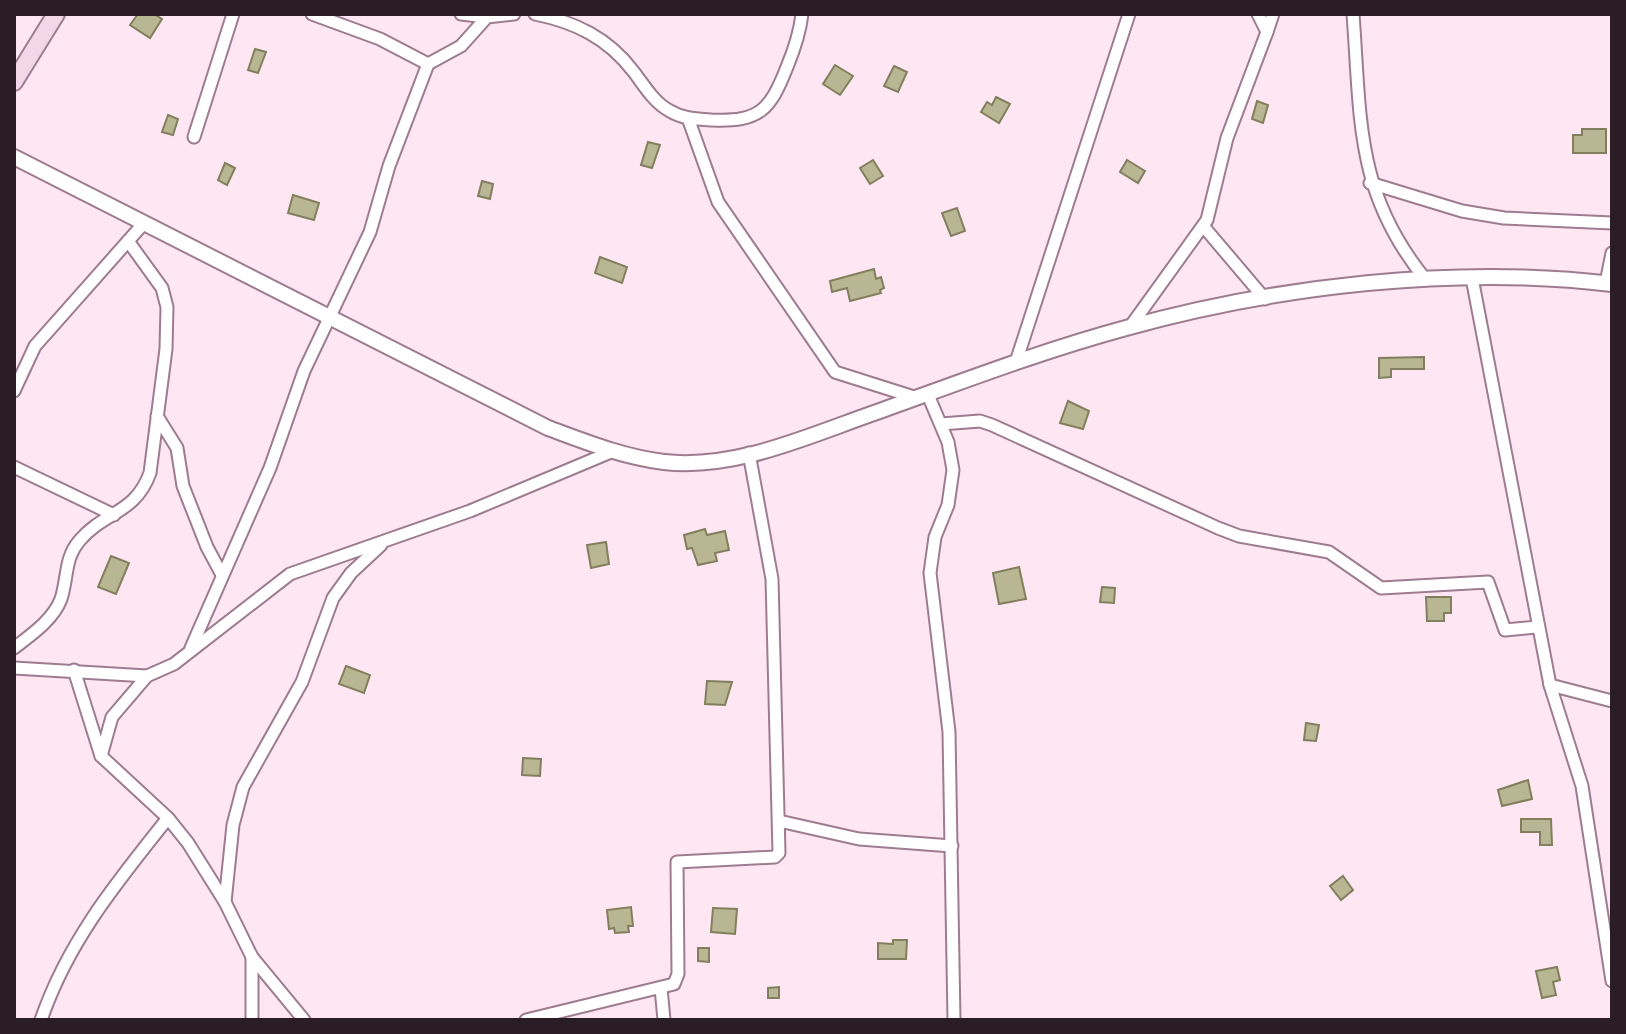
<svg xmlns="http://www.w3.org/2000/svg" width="1626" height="1034" font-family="'Roboto Condensed',sans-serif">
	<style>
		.building { fill: #b9b693; stroke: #827f5e; stroke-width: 2 }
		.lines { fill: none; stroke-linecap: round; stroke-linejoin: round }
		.minor-casing { stroke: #9e7c8f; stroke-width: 15 }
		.tertiary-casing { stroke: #9e7c8f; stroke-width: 18 }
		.secondary-casing { stroke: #9e7c8f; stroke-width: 20 }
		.minor { stroke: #fff; stroke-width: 11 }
		.tertiary { stroke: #fff; stroke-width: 14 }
		.secondary { stroke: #f3d6e8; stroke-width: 16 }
	</style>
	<rect width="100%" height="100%" fill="#fee7f3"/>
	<g class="building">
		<path d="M138 14H154L162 19 150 38 130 25Z"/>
		<path d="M255 49 266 52 258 73 248 70Z"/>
		<path d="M835 65 853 76 840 95 823 84Z"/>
		<path d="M894 66 907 72 898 92 884 86Z"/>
		<path d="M996 97 1010 104 999 123 981 112 987 102 992 105Z"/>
		<path d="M1257 101 1268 105 1263 123 1252 119Z"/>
		<path d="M168 115 178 119 173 135 162 132Z"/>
		<path d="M1582 129H1606V153H1573V135H1582Z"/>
		<path d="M648 142 660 145 652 168 641 165Z"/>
		<path d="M873 160 883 176 870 184 860 168Z"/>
		<path d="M1127 160 1145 171 1138 183 1120 172Z"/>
		<path d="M225 163 235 168 227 185 218 180Z"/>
		<path d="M482 181 493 184 490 199 478 196Z"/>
		<path d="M293 195 319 203 314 220 288 213Z"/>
		<path d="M957 208 965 231 951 236 942 213Z"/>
		<path d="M600 257 627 267 622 283 595 273Z"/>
		<path d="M874 269 876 279 881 277 884 288 880 290 881 293 850 301 847 288 832 292 830 281Z"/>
		<path d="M1424 357V369H1391V377L1379 378V358Z"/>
		<path d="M1068 401 1089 411 1083 429 1060 423Z"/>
		<path d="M705 529 707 535 725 531 729 550 715 553 717 561 698 565 692 548 687 549 684 535Z"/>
		<path d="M606 542 609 564 591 568 587 545Z"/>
		<path d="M111 556 129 563 116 594 98 587Z"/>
		<path d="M1019 567 1026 599 999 604 993 573Z"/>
		<path d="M1102 587 1115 588 1114 603 1100 602Z"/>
		<path d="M1426 597H1451V613H1444V621H1427Z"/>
		<path d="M346 666 370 675 364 693 339 684Z"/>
		<path d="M707 681 732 682 725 705 705 704Z"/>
		<path d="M1306 723 1319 725 1316 741 1304 740Z"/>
		<path d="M523 758 541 759 540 776 522 775Z"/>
		<path d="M1528 780 1532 799 1502 806 1498 790Z"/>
		<path d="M1521 819H1551L1552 845H1540V832H1521Z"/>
		<path d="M1343 876 1353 890 1341 900 1330 886Z"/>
		<path d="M631 907 633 926H628L629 932 615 933 614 928 609 929 607 910Z"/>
		<path d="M713 908 737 909 735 934 711 932Z"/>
		<path d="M893 940H907L906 959H878V943L893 944Z"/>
		<path d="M698 948H709V962L698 961Z"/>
		<path d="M1557 967 1560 980 1553 982 1556 995 1542 998 1536 971Z"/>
		<path d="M779 987V998H768V988Z"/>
	</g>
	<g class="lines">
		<g class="minor-casing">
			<g id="minor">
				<path d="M312 14 380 39 428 64 461 46 487 17 514 14"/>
				<path d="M461 14 487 17 489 14"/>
				<path d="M535 14C575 22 608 38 633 71 644 85 654 103 670 111 683 119 697 119 712 120 760 122 770 110 787 67 794 50 800 32 802 14"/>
				<path d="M1258 14 1267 32 1273 14"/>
				<path d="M1353 14C1361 120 1355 193 1426 280"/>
				<path d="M688 118 718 202 835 372 917 398"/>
				<path d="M194 137 233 14"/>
				<path d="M1370 183 1462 211 1504 218 1612 223"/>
				<path d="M1204 227 1265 299"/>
				<path d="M1472 278 1550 685 1612 701"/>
				<path d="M1606 283 1612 253"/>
				<path d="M1130 327 1207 220 1227 138 1267 32"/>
				<path d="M1016 362 1129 14"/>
				<path d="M14 391 35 346 144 223"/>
				<path d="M928 395 948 442 953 470 948 505 935 537 930 573 949 732 954 1020"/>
				<path d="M157 416 177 448 183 486 207 547 222 575"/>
				<path d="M941 424 980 421 992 425 1218 528 1239 536 1329 552 1381 588 1488 582 1505 630 1536 627"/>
				<path d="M14 467 114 515"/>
				<path d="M14 648C31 635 53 620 61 599 68 578 64 558 80 540 105 511 135 514 150 473L166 349 167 307 162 288 128 241"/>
				<path d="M191 648 270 468 304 371 370 232 389 166 428 64"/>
				<path d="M14 668 147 676 174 664 290 574 470 511 611 452"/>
				<path d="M74 670 101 756 168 818 188 843 225 902 252 957 304 1020"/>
				<path d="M1550 685 1582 786 1612 981"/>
				<path d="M101 756 112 717 147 676"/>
				<path d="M779 821 859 839 952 846"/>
				<path d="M225 902 233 825 243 787 302 682 333 598 351 573 381 545"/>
				<path d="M252 957V1020"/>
				<path d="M661 988 664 1020"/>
				<path d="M41 1020C68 941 117 882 168 818"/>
				<path d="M526 1020 674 984 678 974 677 862 775 857 779 853 772 579 749 453"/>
			</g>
		</g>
		<g class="tertiary-casing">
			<path id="tertiary" d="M14 157 548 428C586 442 623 457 664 462 735 470 808 436 874 413 958 383 1041 351 1126 328 1277 286 1456 265 1612 284"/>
		</g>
		<g class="secondary-casing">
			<path id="secondary" d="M14 82 56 14"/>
		</g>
		<use href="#minor" class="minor"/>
		<use href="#tertiary" class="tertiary"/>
		<use href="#secondary" class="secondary"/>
	</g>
	<rect width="1626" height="1034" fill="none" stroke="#2a1d25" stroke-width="32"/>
</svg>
